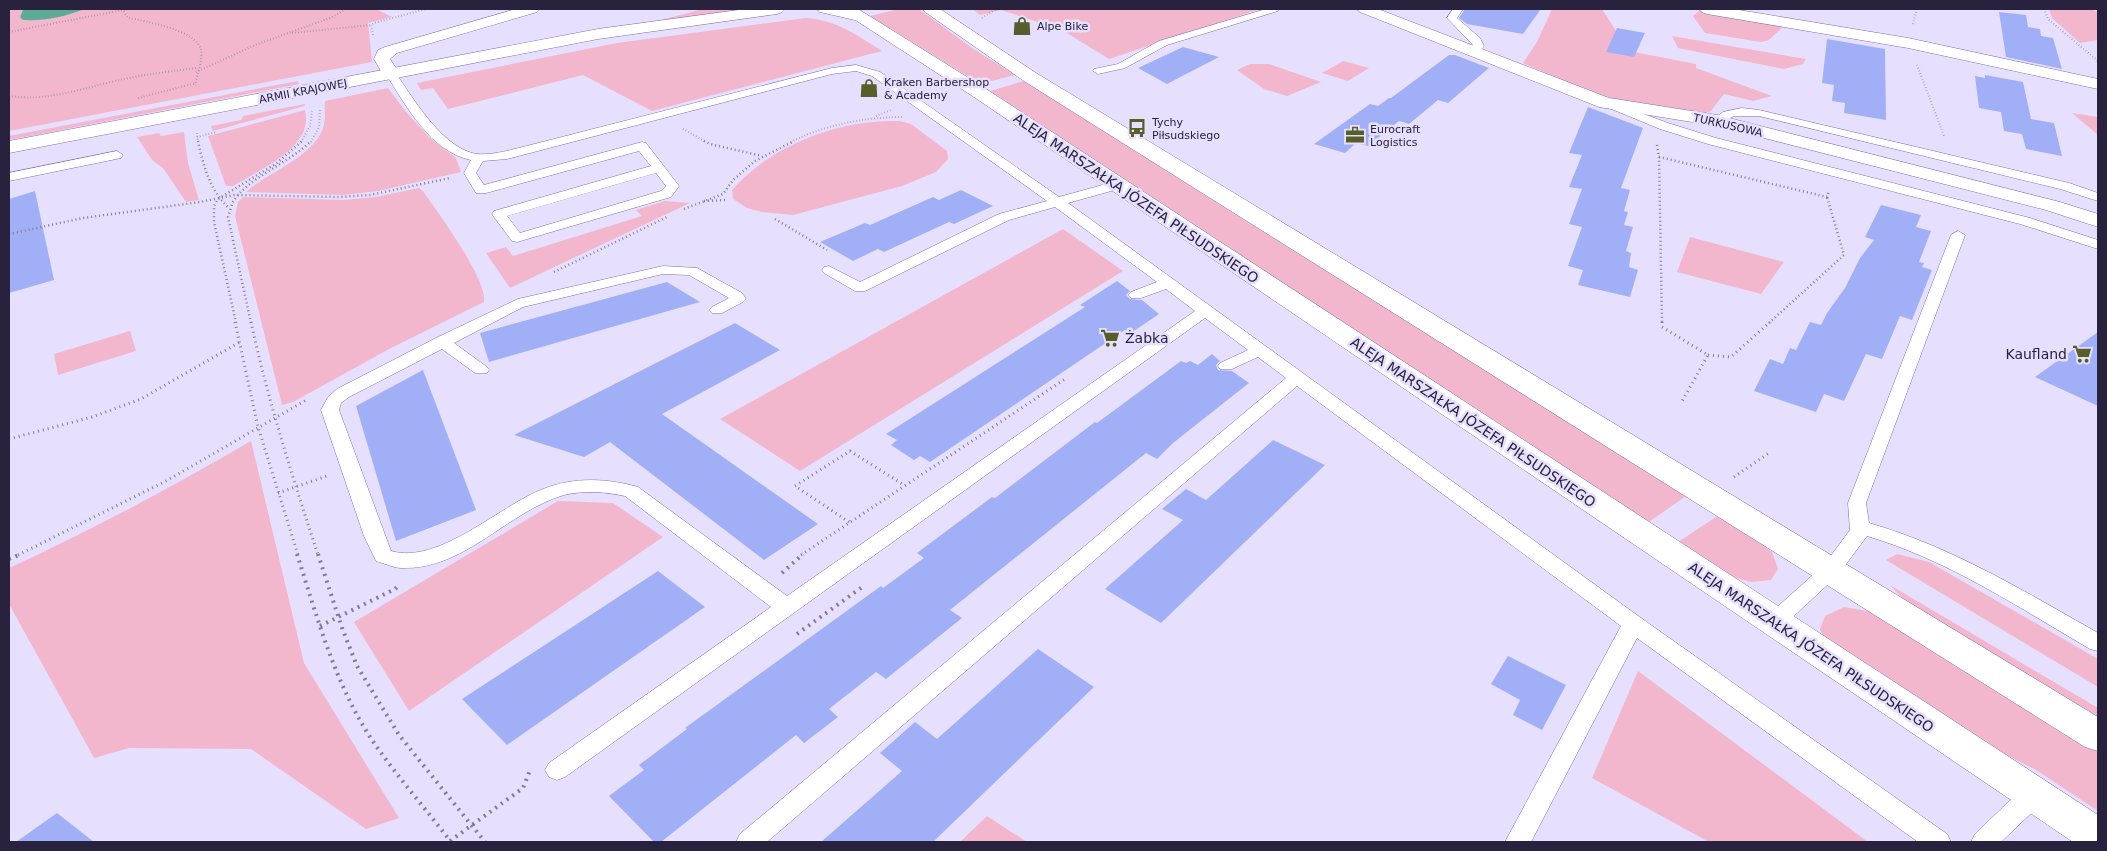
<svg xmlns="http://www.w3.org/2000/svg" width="2107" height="851" font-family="'DejaVu Sans',sans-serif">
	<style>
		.green { fill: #f3b7cd }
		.water { fill: #5cab96 }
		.building { fill: #a1b0f6 }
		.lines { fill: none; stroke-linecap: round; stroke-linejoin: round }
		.service-casing { stroke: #7e6eb0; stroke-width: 1 }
		.minor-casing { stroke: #7e6eb0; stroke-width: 1 }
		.tertiary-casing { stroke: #7e6eb0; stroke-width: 1 }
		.secondary-casing { stroke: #7e6eb0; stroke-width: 1 }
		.path-far3 { stroke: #817b98; stroke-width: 2; stroke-dasharray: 0.5 2.5; stroke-linecap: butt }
		.path-far2 { stroke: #817b98; stroke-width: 2.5; stroke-dasharray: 1 3; stroke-linecap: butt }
		.path-far1 { stroke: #817b98; stroke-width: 3; stroke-dasharray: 1 4; stroke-linecap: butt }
		.path { stroke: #817b98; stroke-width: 4; stroke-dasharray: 2 5; stroke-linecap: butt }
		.service { fill: #fff; fill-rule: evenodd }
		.minor { fill: #fff; fill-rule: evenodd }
		.tertiary { fill: #fff; fill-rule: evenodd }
		.secondary { fill: #fff; fill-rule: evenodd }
		.labels { text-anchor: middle; stroke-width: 5; stroke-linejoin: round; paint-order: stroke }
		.far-poi-label { font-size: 11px; fill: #29223e; stroke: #e6e0fe; text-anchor: start }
		.far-street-label { font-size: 11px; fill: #29223e; stroke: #e6e0fe }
		.street-label { font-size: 14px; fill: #29223e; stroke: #e6e0fe }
		.poi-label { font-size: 14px; fill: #29223e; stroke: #e6e0fe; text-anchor: start }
	</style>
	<rect width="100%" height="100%" fill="#e6e0fe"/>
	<g class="green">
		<path d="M9 9H376L392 17 368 23 372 62 9 131Z"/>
		<path d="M703 9H767L664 22 657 21Z"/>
		<path d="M899 9H919L972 48 1015 75 980 84 870 16Z"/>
		<path d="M972 9H1260L1109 59 1062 30 1001 10 980 15Z"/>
		<path d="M1552 9H1602L1629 51 1696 64V68L1772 96 1753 101 1724 94 1711 111 1704 114C1669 108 1631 106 1598 94 1573 85 1548 74 1523 63L1537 42Z"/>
		<path d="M2049 9H2090L2098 12V40L2080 43 2052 18Z"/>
		<path d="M1699 11H1709L1776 22 1783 27 1769 40 1761 42 1705 33 1693 16Z"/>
		<path d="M806 18C836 20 857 35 882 51L652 111 583 75 448 109 433 88 421 90 417 83 617 43Z"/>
		<path d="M1672 36 1806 59 1803 64 1784 69 1678 48Z"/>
		<path d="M1343 61 1369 68 1348 81 1322 73Z"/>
		<path d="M1250 64H1269L1321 82 1287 96 1264 89 1237 70Z"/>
		<path d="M298 81 299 84 9 140V136Z"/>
		<path d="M1024 81 1689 494 1646 524 990 91Z"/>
		<path d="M388 88 406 112 429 137 456 158 461 172 378 191 343 195 246 192C268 172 318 155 324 124 326 117 324 108 325 101Z"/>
		<path d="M305 104V106L213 131 211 126 241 120 243 116Z"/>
		<path d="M305 110C315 147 259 170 233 186H226L208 136Z"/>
		<path d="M2072 113 2098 117V135Z"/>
		<path d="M900 121 911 124 947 151 948 159 936 172 902 186 793 215 762 212 747 208 733 199 732 190C772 144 840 119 900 121Z"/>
		<path d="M184 132 188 163 199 200 186 202 163 168 152 160 137 137 159 133 161 136Z"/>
		<path d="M419 188 423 191C438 213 487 278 484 302L391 348 293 402 282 405 235 216 238 202 243 197 343 200 376 197Z"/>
		<path d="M665 201 690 203 510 288 486 253 506 247 513 256 642 216 636 210Z"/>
		<path d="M1063 229 1123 271 800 471 720 419Z"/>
		<path d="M1690 237 1784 262 1761 294 1677 272Z"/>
		<path d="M130 331 136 351 58 375 54 354Z"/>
		<path d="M251 441 304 663 399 818 366 829 251 749 129 748 94 758 9 604V568C92 530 172 487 251 441Z"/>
		<path d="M558 501 613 503 663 537 409 711 354 622Z"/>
		<path d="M1719 515 1772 552 1778 569 1771 580 1752 582 1725 575 1675 544Z"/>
		<path d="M1897 554 1929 562 2098 659V687L1886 560Z"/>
		<path d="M1890 585 2098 708V719L1933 619 1903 599Z"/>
		<path d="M1844 607 1873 612 2098 752V811L2036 770 1931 717 1828 647 1820 629 1825 616Z"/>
		<path d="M1638 671 1868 842H1709L1592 778Z"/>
		<path d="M987 816 1027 842H960Z"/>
	</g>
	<path class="water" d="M17 9H84C65 17 44 21 23 20L20 17 23 10Z"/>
	<g class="building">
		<path d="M1465 9H1541L1523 34 1467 24 1459 18Z"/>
		<path d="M1999 12 2026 15 2028 27 2040 29 2041 36 2053 38 2062 69 2006 57Z"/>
		<path d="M1617 28 1645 33 1634 57 1606 52Z"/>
		<path d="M1827 39 1885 49 1886 120 1844 113 1845 103 1832 101 1834 85 1822 83Z"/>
		<path d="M1183 47 1219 57 1167 84 1138 68Z"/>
		<path d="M1449 55H1455L1489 68 1448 103 1438 100 1409 124 1399 121 1368 146 1356 143 1345 153 1314 144 1370 104 1378 106 1389 98H1391Z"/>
		<path d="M1985 75 2023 82 2031 119 2054 123 2062 156 2026 149 2022 134 2004 131 2001 112 1979 108 1975 76 1985 78Z"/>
		<path d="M1588 107 1643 128 1621 188 1630 190 1624 211 1628 212 1624 225 1633 227 1626 251 1631 253 1629 267 1638 270 1630 297 1578 285 1583 270 1568 266 1582 227 1569 224 1582 189 1569 187 1582 155 1569 153Z"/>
		<path d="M961 190 993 206 954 224 949 222 884 252 878 249 853 261 820 242 865 223 870 225 933 197 939 200Z"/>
		<path d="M35 191 54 280 9 293V199Z"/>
		<path d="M1881 205 1921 215 1916 227 1931 231 1919 262 1924 263 1922 267 1932 270 1912 320 1900 316 1882 359 1866 354 1844 401 1824 394 1816 412 1754 391 1770 359 1783 364 1790 348 1796 350 1810 322 1821 325 1827 313 1845 288 1860 258 1874 240 1865 237Z"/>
		<path d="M1117 281 1130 291 1126 295 1130 299 1142 300 1159 314 1131 333 1125 330 930 462 920 456 914 460 891 445 897 440 886 434 1085 307 1080 305Z"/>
		<path d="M667 282 700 302 489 362 480 333Z"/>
		<path d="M735 323 780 350 662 414 818 524 764 560 610 442 584 457 514 435Z"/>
		<path d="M2098 332V406L2035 377Z"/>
		<path d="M1212 354 1220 361 1216 365 1218 370 1232 371 1249 383 1173 443 1157 459 1146 453 950 610 962 618 886 679 876 672 829 709 838 717 804 743 796 735 661 842H654L609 796 644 770 639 765 687 729 685 728 881 586 883 588 924 558 917 553 992 497 995 498 1095 422 1097 423 1181 361 1186 363 1190 361 1198 365Z"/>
		<path d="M423 370 476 510 396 541 356 406Z"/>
		<path d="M1273 440 1325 465 1161 623 1105 589 1183 520 1162 509 1186 489 1206 500Z"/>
		<path d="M658 571 705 607 507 745 462 699Z"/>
		<path d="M1038 649 1094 687 933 842H821L902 771 880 753 915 722 937 739Z"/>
		<path d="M1508 656 1566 685 1542 730 1513 715 1520 700 1491 684Z"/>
		<path d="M57 813 94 842H16Z"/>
	</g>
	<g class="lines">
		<g class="service-casing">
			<g id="service">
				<path d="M1266 9H1280L1278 11 1167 45 1125 68 1098 74 1093 71 1094 69 1118 64 1159 41Z"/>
				<path d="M1453 9H1463L1457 18 1480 38 1484 46C1481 51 1472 54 1466 52L1465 50 1473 45 1447 18Z"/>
				<path d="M856 65 880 72 1059 197 1117 181 1122 182 1123 185 1122 188 1068 203 1641 618 1947 834 1951 842H1918L1637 638 1531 842H1505L1621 626 1297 386 767 842H736L740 834 1286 378 1258 357 1232 369H1220L1218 366 1220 363 1248 350 1205 318 565 777 557 780 549 777 545 770 549 763 771 607 625 496C606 492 584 490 564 495 508 511 465 570 402 568 393 568 384 563 376 561L364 536 321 410 328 397 337 389 436 338 518 299 663 266 697 268 742 293 746 299 743 302 722 313H712L709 310 712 307 729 298 689 275 663 274 523 307 454 343 487 367 489 370 487 373H475L442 349 349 397 341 403 339 410 391 551C439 565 499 506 543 489 574 477 606 478 638 487L787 596 1195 311 1166 289 1141 298H1131L1128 295 1131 292 1157 282 1055 207 1009 220 865 291H855L824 273 822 270 824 267 829 266 860 282 999 214 1047 201 872 76 856 71 832 74 507 159 483 161 476 173 484 185 642 142 646 143 679 186 671 197 517 242 512 241 494 217 492 214 494 211 651 166 639 151 486 193H476L464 173 471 160C431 152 406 106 386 74L391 71 395 72C413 98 440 144 472 153 483 156 496 153 507 151L832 68ZM656 173 666 186 661 191 520 233 507 216Z"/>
				<path d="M1606 100 1668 123 1716 138 2030 218 2098 240V249L2020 224 1708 144 1660 129 1602 105 1600 103Z"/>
				<path d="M1742 108 1759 110 2069 183 2098 193V201L2060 189 1759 116H1734L1717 125 1711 121 1723 112Z"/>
				<path d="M117 151 123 155 121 158 9 181V173Z"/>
				<path d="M1958 231 1965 235 1866 503 1869 523C1952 547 2024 591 2098 633V651L2090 649C2018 607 1948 560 1867 536L1838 575 1781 628 1774 630 1767 628 1763 622 1767 616 1824 565 1850 530 1848 503 1951 235Z"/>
				<path d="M2034 783 2043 786 2046 794 2043 802 2001 842H1971L1975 834 2025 786Z"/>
			</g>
		</g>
		<g class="minor-casing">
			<g id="minor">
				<path d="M516 9H540L537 12 397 53 390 59 400 74 397 78 391 79 385 78 374 59 378 50 385 47Z"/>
				<path d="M1357 9H1378L1609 98 1717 115 2060 202 2098 214V227L2046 210 1717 126 1599 107 1360 12Z"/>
				<path d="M1699 9H1733L1908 38 2098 79V89L1908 48 1707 14 1702 12Z"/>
			</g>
		</g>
		<g class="tertiary-casing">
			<g id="tertiary">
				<path d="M746 9H785L782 12 777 14 598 39 9 153V141L598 29Z"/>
				<path d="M817 9H846L864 13 867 16 864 19 859 21 820 12Z"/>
			</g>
		</g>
		<g class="secondary-casing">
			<g id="secondary">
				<path d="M841 9H858L983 87 2098 815V842H2073L971 95 843 12Z"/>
				<path d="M923 9H940L1036 73 2098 717V751L2085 747 1024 81 925 12Z"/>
			</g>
		</g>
		<g class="path-far3">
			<path d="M122 9 128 18C145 21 197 30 201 50 203 60 197 75 195 85"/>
			<path d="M2044 9 2048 19 2098 61"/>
			<path d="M982 18 996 9"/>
			<path d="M1913 24 1917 9"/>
			<path d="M9 32 128 9"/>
			<path d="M292 33 371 25"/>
			<path d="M373 35 371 25 374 23 426 9"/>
			<path d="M1917 65 1944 136"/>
			<path d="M196 72 255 45 330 18 346 9"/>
			<path d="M9 96C49 102 85 87 124 79 148 74 173 71 197 68"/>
			<path d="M138 98 196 83"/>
			<path d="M876 116 891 110"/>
			<path d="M683 129 706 142"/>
			<path d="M197 133 198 142"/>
			<path d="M197 137 216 132"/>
			<path d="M301 142 310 126 312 111"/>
			<path d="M311 142 319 127 320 109"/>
			<path d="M791 142C824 125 866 117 902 117"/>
		</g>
		<g class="path-far2">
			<path d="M198 141C203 165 210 191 229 208"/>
			<path d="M704 141 710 144 762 156"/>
			<path d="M1657 145 1659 157 1662 323"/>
			<path d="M1659 157 1827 197 1829 191"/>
			<path d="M704 201 726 200"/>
			<path d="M684 209 723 194 733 180 755 161 794 141"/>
			<path d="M775 219 827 250"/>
			<path d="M9 234 83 218 200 202 234 195 340 197 370 195 450 178"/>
			<path d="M554 272 667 217"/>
			<path d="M236 323 214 222V206L218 199 277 163 302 141"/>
			<path d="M251 323 228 217C230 212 231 206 233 202 247 178 291 162 311 141"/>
			<path d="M1769 323 1844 255 1827 197"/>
		</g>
		<g class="path-far1">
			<path d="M235 322 258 427 298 555"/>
			<path d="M251 322C268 401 293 478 318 555"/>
			<path d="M1662 322V327L1708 355 1681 403"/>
			<path d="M1708 355 1731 357 1770 322"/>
			<path d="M9 439 92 417 141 399 240 342"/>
			<path d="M1734 477 1769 453"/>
			<path d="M278 493 327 476"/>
			<path d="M849 522 795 486 850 451 904 485"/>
			<path d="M18 555 166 481 308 399"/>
			<path d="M801 555 1065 379"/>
		</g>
		<g class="path">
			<path d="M297 554C317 617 335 684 372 740 396 775 425 808 451 842"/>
			<path d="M318 554 342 628 357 666 399 735 485 842"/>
			<path d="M9 559 21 554"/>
			<path d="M782 573 803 554"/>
			<path d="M320 626 395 589 399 585"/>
			<path d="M797 634 865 585"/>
			<path d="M450 841 523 788 530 770"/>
		</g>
		<use href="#service" class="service"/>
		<use href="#minor" class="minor"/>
		<use href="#tertiary" class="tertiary"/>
		<use href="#secondary" class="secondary"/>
	</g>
	<defs>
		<g id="shop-bare" transform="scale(1.5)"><path d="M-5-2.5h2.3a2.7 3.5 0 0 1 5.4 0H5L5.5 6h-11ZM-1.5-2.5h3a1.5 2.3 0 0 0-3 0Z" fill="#575d2b" stroke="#e6e0fe" stroke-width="2.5" paint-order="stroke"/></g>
		<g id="bus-bare" transform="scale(1.5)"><path d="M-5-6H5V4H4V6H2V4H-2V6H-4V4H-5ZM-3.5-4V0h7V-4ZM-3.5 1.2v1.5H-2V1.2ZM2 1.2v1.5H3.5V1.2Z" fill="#575d2b" stroke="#e6e0fe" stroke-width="2.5" paint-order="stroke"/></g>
		<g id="office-bare" transform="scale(1.5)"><path d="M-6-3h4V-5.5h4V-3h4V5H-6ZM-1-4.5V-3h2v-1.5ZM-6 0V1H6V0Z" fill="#575d2b" stroke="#e6e0fe" stroke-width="2.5" paint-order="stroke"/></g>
		<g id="supermarket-bare" transform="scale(1.5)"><path d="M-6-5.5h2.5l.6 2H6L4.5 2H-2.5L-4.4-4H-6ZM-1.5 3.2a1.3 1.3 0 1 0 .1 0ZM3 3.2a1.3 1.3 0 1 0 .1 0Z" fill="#575d2b" stroke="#e6e0fe" stroke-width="2.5" paint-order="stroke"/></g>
	</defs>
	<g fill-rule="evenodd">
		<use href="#shop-bare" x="1022" y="26"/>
		<use href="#shop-bare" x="869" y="88"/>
		<use href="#bus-bare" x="1137" y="128"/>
		<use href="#office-bare" x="1355" y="135"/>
		<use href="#supermarket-bare" x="1110" y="338"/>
		<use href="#supermarket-bare" x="2082" y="354"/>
	</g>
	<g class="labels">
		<g class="far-poi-label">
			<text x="1037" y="30">Alpe Bike</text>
			<text x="884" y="86">Kraken Barbershop<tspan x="884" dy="13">&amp; Academy</tspan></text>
			<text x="1152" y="126">Tychy<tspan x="1152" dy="13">Piłsudskiego</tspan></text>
			<text x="1370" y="133">Eurocraft<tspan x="1370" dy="13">Logistics</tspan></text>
		</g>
		<g class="far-street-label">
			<text transform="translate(303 91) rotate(-11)" y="4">ARMII KRAJOWEJ</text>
			<text transform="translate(1728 125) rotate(13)" y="4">TURKUSOWA</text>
		</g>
		<g class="street-label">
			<text transform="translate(1136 198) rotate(34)" y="5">ALEJA MARSZAŁKA JÓZEFA PIŁSUDSKIEGO</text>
			<text transform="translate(1473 422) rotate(34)" y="5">ALEJA MARSZAŁKA JÓZEFA PIŁSUDSKIEGO</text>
			<text transform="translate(1811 647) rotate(34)" y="5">ALEJA MARSZAŁKA JÓZEFA PIŁSUDSKIEGO</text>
		</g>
		<g class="poi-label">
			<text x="1125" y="343">Żabka</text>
			<text x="2067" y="359" text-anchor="end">Kaufland</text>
		</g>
	</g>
	<rect width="2107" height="851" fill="none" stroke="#29223e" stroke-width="20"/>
</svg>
